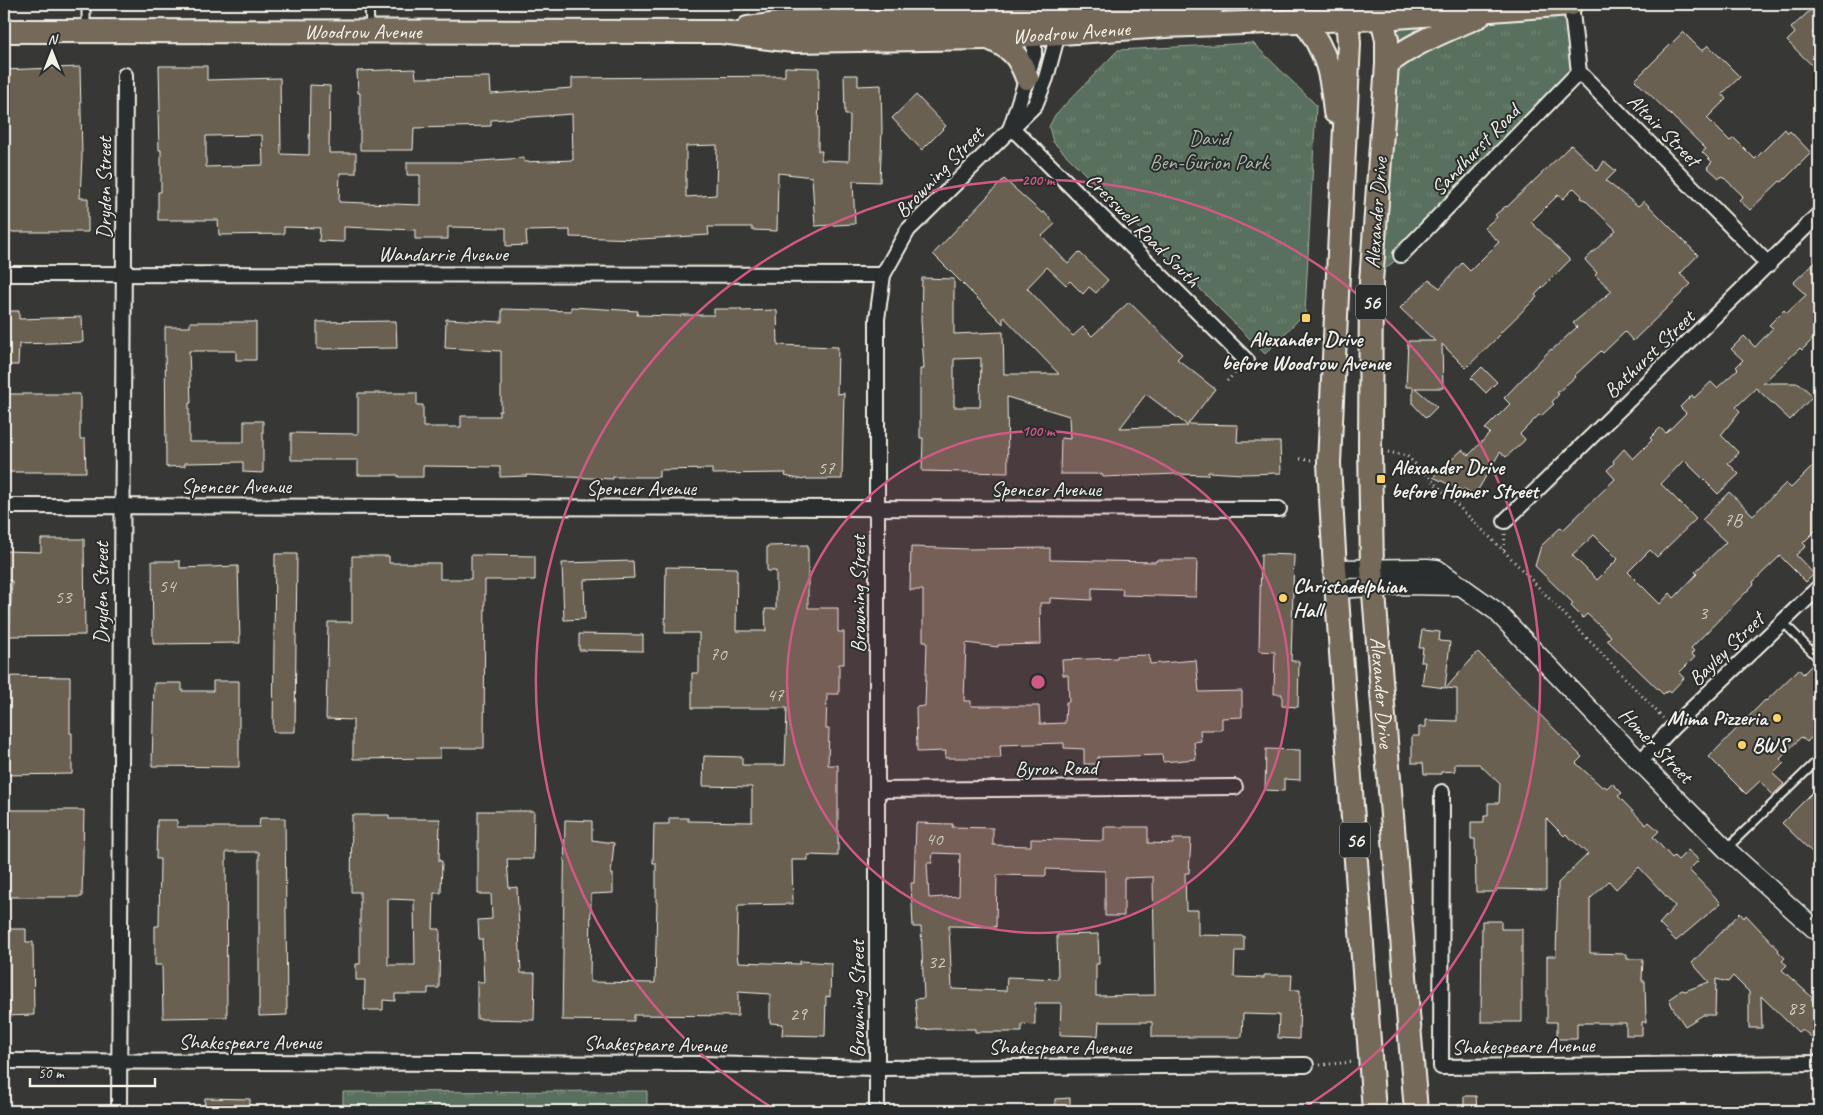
<svg xmlns="http://www.w3.org/2000/svg" width="1823" height="1115" font-family="Caveat,sans-serif">
	<style>
		.built { fill: #46433d }
		.grass { fill: url(#grass-tufts); stroke: #a6b0a2 }
		.building { fill: #696051; stroke: #f4f1e8; fill-rule: evenodd }
		.lines { fill: none; stroke-linecap: round; stroke-linejoin: round }
		.service-casing { stroke: #f4f1e8; stroke-width: 11 }
		.minor-casing { stroke: #f4f1e8; stroke-width: 18 }
		.tertiary-casing { stroke: #f4f1e8; stroke-width: 21 }
		.primary-casing { stroke: #f4f1e8; stroke-width: 26 }
		.path { stroke: #f4f1e8; stroke-width: 3; stroke-dasharray: 1 4; stroke-linecap: butt }
		.service { stroke: #2a2d2e; stroke-width: 7 }
		.minor { stroke: #2a2d2e; stroke-width: 14 }
		.tertiary { stroke: #2a2d2e; stroke-width: 18 }
		.primary { stroke: #746a5a; stroke-width: 22 }
		.ring { fill: none; stroke: #d15985; stroke-width: 2.5 }
		.poi-dot { fill: #ffd166; stroke: #2a2d2e; stroke-width: 2 }
		.labels { text-anchor: middle; stroke-width: 4; stroke-linejoin: round; paint-order: stroke }
		.number-label { font-size: 19px; fill: #d1cdc2 }
		.shield { fill: #2a2d2e; stroke: #b7b6b0; stroke-width: 1 }
		.shield-label { font-size: 20px; font-weight: bold; fill: #f4f1e8 }
		.street-label { font-size: 21px; fill: #f4f1e8; stroke: #2a2d2e }
		.park-label { font-size: 21px; fill: #aeb7a9; stroke: #2a2d2e }
		.poi-label { font-size: 21px; font-weight: bold; fill: #f4f1e8; stroke: #2a2d2e; text-anchor: start }
		.centre { fill: #d15985; stroke: #2a2d2e; stroke-width: 2.5 }
		.ring-label { font-size: 15px; text-anchor: middle; font-weight: bold; fill: #d15985; stroke: #2a2d2e; stroke-width: 4; stroke-linejoin: round; paint-order: stroke }
	</style>
	<defs>
		<pattern id="grass-tufts" width="24" height="20" patternUnits="userSpaceOnUse" patternTransform="scale(1.25)"><rect width="24" height="20" fill="#58705d"/><path d="M3 7l-1-3M5 7V3M7 7l1-3M15 17l-1-3M17 17v-4M19 17l1-3" fill="none" stroke="#718574"/></pattern>
	</defs>
	<rect width="100%" height="100%" fill="#373735"/>
	<filter id="ink" filterUnits="userSpaceOnUse"><feTurbulence type="fractalNoise" baseFrequency=".02" numOctaves="2"/><feDisplacementMap in="SourceGraphic" scale="10" xChannelSelector="R" yChannelSelector="G"/><feConvolveMatrix kernelMatrix="1 2 1 2 8 2 1 2 1" color-interpolation-filters="sRGB"/></filter>
	<g filter="url(#ink)">
		<path class="built" d="M4 4H768L4 7Z"/>
		<g class="grass">
			<path d="M1571 4 1579 72 1401 255 1371 282 1382 18Z"/>
			<path d="M1253 43 1316 105 1305 313 1265 354 1053 142 1049 127 1055 115 1118 50Z"/>
			<path d="M647 1091V1111H343V1092Z"/>
		</g>
		<g class="building">
			<path d="M1817 4H1819V27L1812 33 1819 40V72L1787 41 1795 33 1791 28Z"/>
			<path d="M1683 32 1702 51 1708 45 1740 77 1722 94 1726 99 1707 118 1730 141 1734 138 1755 159 1785 129 1788 133 1790 131 1811 153 1782 182 1780 181 1750 210 1739 200 1743 196 1722 176 1719 178 1707 167 1712 162 1702 152 1706 149 1635 80Z"/>
			<path d="M159 66H207V80L280 78 281 154 309 155 310 85 330 86 329 153H356V173H340L339 202 420 205V175H407V162H465L524 158V162L573 160 572 114 491 120V126L414 128 413 150H360V93H358L357 71 415 69 416 78 490 77 491 94 572 88V78L785 76V67L819 68 818 151H822L821 160 849 161 850 115H845L844 75H858V86L881 85 882 129 880 182 853 181 855 224 815 226 812 177 778 173 777 231 752 230V227H708L709 235 641 239 570 237V230L526 231 527 245 506 246V228L448 227V239H415V230L344 227V242L319 241 320 228 284 227V234L219 235 218 220H158V192H161V150H159L158 111H160ZM262 135 263 165 206 167V136ZM717 145 716 195 686 197V146Z"/>
			<path d="M80 67 82 156 80 198H88V232H4V70Z"/>
			<path d="M916 95 946 126 922 150 892 118Z"/>
			<path d="M1571 145 1598 171 1604 161 1616 171 1606 181 1638 206 1644 201 1698 255 1680 274 1691 284 1633 341 1625 332 1603 353 1601 351 1574 376 1575 377 1557 393 1559 394 1552 402 1554 404 1541 416 1539 415 1520 434 1525 439 1524 441 1506 457 1500 452 1475 495 1464 489 1463 491 1433 477 1462 450 1469 455 1490 433 1485 429 1510 404 1504 398 1551 349 1552 350 1577 327 1573 323 1612 291 1595 275 1597 273 1585 260 1616 230 1585 200 1581 198 1582 196 1574 188 1563 199 1558 195 1531 222 1570 260 1535 295 1537 297 1499 334 1500 335 1466 368 1442 344 1443 388H1415L1437 407 1426 418 1413 404V387H1406L1408 341H1435L1400 308 1429 280 1440 288 1462 263 1470 271 1499 242 1484 228 1497 217 1495 215 1506 206 1507 207Z"/>
			<path d="M1004 179 1042 213 1044 212 1055 224 1042 236 1068 264 1079 252 1108 280 1096 293 1089 287 1083 294 1070 281 1066 285 1047 267 1027 288 1073 336 1083 327 1092 336 1129 302 1182 354 1177 359 1215 389 1188 424 1238 425 1237 442H1280L1281 473 1243 474 1208 472V475L1176 474 1103 477 1102 474H1060L1061 438 1070 439 1069 416 1007 397 1008 473 922 471 923 438H920V369H924L921 320 922 278 954 279V334L1003 332 1004 374H1059L1003 316V324L933 254ZM981 358 980 407H954V359ZM1146 394 1187 425 1188 426 1120 428Z"/>
			<path d="M1819 258V333L1802 350 1800 348 1763 383H1799L1813 396 1790 420 1756 388 1736 407 1740 411 1721 435 1739 453 1728 463 1739 474 1718 494 1684 460 1661 484 1696 519 1657 557 1650 550 1628 572 1660 604 1670 593 1674 598 1697 574 1695 572 1726 542 1702 520 1729 492 1753 515 1786 483 1791 488 1819 460V527L1803 543 1806 546 1796 555 1814 574 1806 582 1780 556 1753 582 1754 584 1691 648 1694 651 1691 654 1695 657 1679 673 1684 678 1670 693 1668 691 1663 694 1607 640 1611 636 1587 614 1583 618 1571 606 1573 603 1535 566 1541 546 1561 527 1563 530 1615 479 1607 470 1614 463 1613 461 1624 449 1633 459 1652 440 1650 438 1660 428 1666 433 1686 413 1680 407 1692 395 1694 398 1711 382 1717 388 1738 369 1736 367 1743 360 1731 349 1744 336 1755 347 1773 328 1769 325 1784 310 1787 313 1806 295 1793 283ZM1594 535 1618 559 1597 580 1572 555Z"/>
			<path d="M571 307 638 311 637 315 681 316V315H714V309H741V311L777 310 778 345 838 347 837 394 844 393 842 479H804L803 480 785 476 786 473 712 474V469L659 470V477H613V479L526 475 527 476 500 477V467L423 466V477H398V475H358V460H291V433L358 434V393H417V405H423V427H461V416H499V411H501V351L445 348 446 319 502 322V309L571 311Z"/>
			<path d="M4 311H19V319L82 317 83 342 19 344 18 365H4Z"/>
			<path d="M396 321 397 348 317 349V322Z"/>
			<path d="M190 322H256V360H236V351H189L191 403H189V442H244V421H263V473L243 472V462L185 463V466L166 467 165 327H190Z"/>
			<path d="M1482 367 1497 382 1486 393 1471 378Z"/>
			<path d="M4 394H80V439H85L86 472H4Z"/>
			<path d="M41 539H84L85 635 9 636 12 581 4 580V551L41 552Z"/>
			<path d="M808 545V608H838V632H844V664H839V694H827L826 729H829L828 765H838V856L808 855V860H792L793 904 739 905 738 907 737 953 738 962 800 964V961L831 963 830 997 826 996 825 1036 782 1035 783 1024 770 1023V994L738 992V1016L634 1015V1021L562 1020 565 820 592 821V840L614 843 611 874H613V893L591 894 590 982 655 983 657 902H656V863H653L654 824H669V818H688V821L752 822V787L703 786 704 756 742 757V765H785L787 708H692V673H699V633H665L666 567 737 568 736 631H766L765 609H776V571H767V546Z"/>
			<path d="M911 547 968 549 1050 548V560L1156 562V560H1197L1196 597 1122 595 1123 589 1092 588V600L1050 598V603H1040L1041 644 998 645V647L966 643 964 701H971V706H1039L1040 724 1065 723 1066 702H1069L1068 675H1063L1062 660 1117 658V656L1149 655 1150 664 1196 660 1199 692 1242 691V717L1222 718V730H1200L1201 741 1194 742 1196 759 1163 762 1162 755 1098 757V764H1084V749L1064 748V743L1000 745 1001 758H945L946 751 917 752 916 707 925 706 927 641H923V590H910Z"/>
			<path d="M275 554H297L295 732H273Z"/>
			<path d="M1261 554 1294 555 1291 661H1299L1298 707 1282 706V694H1274L1275 652 1259 651Z"/>
			<path d="M471 555 535 556V580H485L484 748H440V758L353 759V720L326 719 328 622H352V556H389V563H440V579H471Z"/>
			<path d="M152 561H180V568L238 566 240 643 153 644Z"/>
			<path d="M633 561 634 578 584 580 585 619 564 620 562 563Z"/>
			<path d="M1422 630 1440 632 1439 641 1450 642 1445 688 1422 685 1425 662H1421L1423 648H1419Z"/>
			<path d="M579 634 643 635V651L579 650Z"/>
			<path d="M1478 652 1582 757 1576 763 1602 787 1604 786 1607 788 1612 783 1622 793 1618 796 1646 825 1649 822 1659 831 1653 837 1672 858 1674 856 1678 860 1688 850 1699 860 1689 870 1721 903 1676 941 1659 924 1675 906 1639 867 1616 889 1609 881 1590 899V953L1627 954V959H1643L1642 981H1645L1646 1022H1642V1035H1626V1023H1577V1039H1557V1022H1547V956H1556L1558 883 1588 854 1566 834 1564 836 1546 818V890L1496 889V892H1476L1475 839H1471V822H1484V816H1488V803H1499L1500 784 1479 764H1455V771L1441 772V774H1424L1423 763H1412V736H1419V727H1426V720L1457 721V689L1446 688Z"/>
			<path d="M1815 662 1819 664V729L1807 742 1801 737 1780 759 1784 763 1773 774 1784 784 1773 795 1760 781 1746 794 1709 757 1765 700 1766 701 1799 669 1803 674Z"/>
			<path d="M4 676 70 677V733H72V774L4 775V736H6V709H4Z"/>
			<path d="M213 681H239V767L152 766 154 683H182V691H213Z"/>
			<path d="M1266 749 1300 750V780L1284 779V791L1265 790Z"/>
			<path d="M1812 793 1819 800V859L1782 823Z"/>
			<path d="M4 810H84L82 897H4Z"/>
			<path d="M478 811H534L533 859H507L509 888 517 887 521 973H535L534 1020 477 1019V982H484L482 939H479L478 920 492 919 491 894H478Z"/>
			<path d="M352 815H389V819H440L439 861H442L441 893H434L433 929H440L439 988H428V994H395V1001L383 1000V1010H364L365 980H356V964H360V892H351ZM388 899 414 900 415 965H388Z"/>
			<path d="M260 818H285L287 1015 259 1016V852H226L227 1017 163 1018 162 965H155V926H159L160 859H156L157 820H177V827H259Z"/>
			<path d="M916 823 953 824 952 827 993 828V845L1031 846V839L1104 841V827H1148V843L1173 844V839H1191L1189 873H1185L1186 910H1198V935L1244 936V951H1235L1234 977 1264 978V975H1292L1291 990H1300L1299 1039 1278 1038 1279 1015 1243 1014 1242 1037H1152V1022H1099L1098 1036 1060 1035 1061 1003H1035V1025L1022 1024V1032H975V1029H934L918 1030 915 999 924 998 921 927H913L911 883H914ZM933 853 960 854 959 896 929 898 927 863H932ZM1046 869 1105 871V916H1124V878L1153 877 1155 995 1096 996V964H1099L1098 934 1057 935 1058 979 1007 977 1006 991 952 989 949 926 996 927 997 875 1046 876Z"/>
			<path d="M1740 913 1744 918 1746 915 1779 950 1778 951 1785 958 1782 961 1787 965 1782 970 1813 998 1811 999 1819 1007V1030L1811 1037 1802 1029 1798 1032 1761 996 1762 1028H1749V992L1733 976 1728 982 1716 979 1715 1015H1703L1685 1026 1673 1008 1669 999 1682 990 1685 991 1709 982 1692 963Z"/>
			<path d="M1482 921H1501V929H1522V1022H1481Z"/>
			<path d="M4 929H26V942H33L34 1015 4 1016Z"/>
			<path d="M1464 1096H1476L1477 1111H1464Z"/>
			<path d="M205 1098 250 1099V1111H204Z"/>
			<path d="M1070 1098V1111H1055V1099Z"/>
		</g>
		<g class="lines">
			<g class="service-casing">
				<g id="service">
					<path d="M369 4 370 28"/>
					<path d="M86 28V4"/>
					<path d="M1783 622 1819 659"/>
					<path d="M1726 849 1819 759"/>
				</g>
			</g>
			<g class="minor-casing">
				<g id="minor">
					<path d="M847 4V28"/>
					<path d="M1571 4 1579 72 1769 265"/>
					<path d="M826 28 830 4"/>
					<path d="M1011 127 1247 361"/>
					<path d="M1011 127 1034 55V29"/>
					<path d="M1401 255 1579 72"/>
					<path d="M4 274 883 275"/>
					<path d="M4 506 1279 509"/>
					<path d="M1505 521 1819 214"/>
					<path d="M1640 762 1672 728 1819 587"/>
					<path d="M878 790 1235 787"/>
					<path d="M1442 792 1441 1067 1819 1063"/>
					<path d="M4 1061 700 1064 877 1068 1306 1065"/>
					<path d="M119 1111 125 75"/>
					<path d="M877 1111V319L883 275 908 230 1035 105 1046 78 1060 26"/>
				</g>
			</g>
			<g class="tertiary-casing">
				<g id="tertiary">
					<path d="M1335 569 1427 568 1437 569 1496 611 1640 762 1726 849 1819 933"/>
					<path d="M1337 589 1404 585 1462 586"/>
				</g>
			</g>
			<g class="primary-casing">
				<g id="primary">
					<path id="s1" d="M1382 4V18L1387 40V64L1371 282 1370 448 1372 569 1416 1111"/>
					<path d="M1346 5 1349 43 1329 463 1335 569 1374 1111"/>
					<path d="M1304 20C1327 55 1331 70 1335 112"/>
					<path d="M748 28 794 22 999 19 1155 9 1214 4"/>
					<path id="s2" d="M4 31 721 32 793 41 989 38 1165 26 1382 18 1571 4"/>
					<path d="M989 38C1012 49 1018 54 1027 78"/>
					<path d="M1387 64C1414 42 1448 30 1479 16"/>
				</g>
			</g>
			<g class="path">
				<path d="M1227 381 1238 370"/>
				<path d="M1388 452 1407 456 1504 551 1663 718"/>
				<path d="M1300 459 1312 460"/>
				<path d="M1504 550 1505 534"/>
				<path d="M1320 1065 1353 1062"/>
			</g>
			<use href="#service" class="service"/>
			<use href="#minor" class="minor"/>
			<use href="#tertiary" class="tertiary"/>
			<use href="#primary" class="primary"/>
		</g>
	</g>
	<circle cx="1038" cy="682" r="251" fill="#d15985" fill-opacity=".12"/>
	<g class="ring">
		<circle cx="1038" cy="682" r="251"/>
		<path d="M776 1110A502 502 0 1 1 1300 1110"/>
	</g>
	<g class="poi-dot">
		<rect x="1301" y="313" width="10" height="10" rx="2.5"/>
		<rect x="1376" y="474" width="10" height="10" rx="2.5"/>
		<circle cx="1283" cy="598" r="5"/>
		<circle cx="1777" cy="718" r="5"/>
		<circle cx="1742" cy="745" r="5"/>
	</g>
	<g class="labels">
		<g class="number-label">
			<text x="826" y="474">57</text>
			<text x="1733" y="526">7B</text>
			<text x="167" y="592">54</text>
			<text x="63" y="603">53</text>
			<text x="1703" y="619">3</text>
			<text x="718" y="660">70</text>
			<text x="775" y="701">47</text>
			<text x="934" y="845">40</text>
			<text x="936" y="968">32</text>
			<text x="1796" y="1014">83</text>
			<text x="798" y="1020">29</text>
		</g>
		<g class="shield">
			<rect x="1356" y="284.5" width="30" height="35" rx="4"/>
			<rect x="1340" y="822.5" width="30" height="35" rx="4"/>
		</g>
		<g class="shield-label">
			<text x="1371" y="309">56</text>
			<text x="1355" y="847">56</text>
		</g>
		<g class="street-label">
			<text dy="7" stroke="none"><textPath href="#s2" startOffset="359">Woodrow Avenue</textPath></text>
			<text dy="7" stroke="none"><textPath href="#s2" startOffset="1068">Woodrow Avenue</textPath></text>
			<text transform="translate(1664 130) rotate(45)" y="7">Altair Street</text>
			<text transform="translate(1475 150) rotate(-46)" y="7">Sandhurst Road</text>
			<text transform="translate(939 172) rotate(-46)" y="7">Browning Street</text>
			<text transform="translate(104 188) rotate(-90)" y="7">Dryden Street</text>
			<text transform="translate(1376 213) rotate(-86)" y="7">Alexander Drive</text>
			<text transform="translate(1143 230) rotate(45)" y="7">Cresswell Road South</text>
			<text x="443" y="261">Wandarrie Avenue</text>
			<text transform="translate(1649 354) rotate(-44)" y="7">Bathurst Street</text>
			<text x="236" y="493">Spencer Avenue</text>
			<text x="641" y="495">Spencer Avenue</text>
			<text x="1046" y="496">Spencer Avenue</text>
			<text transform="translate(101 593) rotate(-90)" y="7">Dryden Street</text>
			<text transform="translate(858 594) rotate(-90)" y="7">Browning Street</text>
			<text transform="translate(1726 649) rotate(-44)" y="7">Bayley Street</text>
			<text dy="7" stroke="none"><textPath href="#s1" startOffset="690">Alexander Drive</textPath></text>
			<text transform="translate(1656 745) rotate(46)" y="7">Homer Street</text>
			<text transform="translate(1056 768) rotate(-1)" y="7">Byron Road</text>
			<text transform="translate(857 999) rotate(-90)" y="7">Browning Street</text>
			<text x="250" y="1049">Shakespeare Avenue</text>
			<text transform="translate(655 1044) rotate(1)" y="7">Shakespeare Avenue</text>
			<text transform="translate(1523 1046) rotate(-1)" y="7">Shakespeare Avenue</text>
			<text x="1060" y="1054">Shakespeare Avenue</text>
		</g>
		<g class="park-label">
			<text x="1209" y="145">David<tspan x="1209" dy="24">Ben-Gurion Park</tspan></text>
		</g>
		<g class="poi-label">
			<text x="1306" y="346" text-anchor="middle">Alexander Drive<tspan x="1306" dy="24">before Woodrow Avenue</tspan></text>
			<text x="1391" y="474">Alexander Drive<tspan x="1391" dy="24">before Homer Street</tspan></text>
			<text x="1293" y="593">Christadelphian<tspan x="1293" dy="24">Hall</tspan></text>
			<text x="1767" y="725" text-anchor="end">Mima Pizzeria</text>
			<text x="1752" y="752">BWS</text>
		</g>
	</g>
	<circle cx="1038" cy="682" r="8" class="centre"/>
	<g class="ring-label">
		<text x="1038" y="185">200 m</text>
		<text x="1038" y="436">100 m</text>
	</g>
	<rect width="1823" height="1115" fill="none" stroke="#2a2d2e" stroke-width="20"/>
	<rect x="10" y="10" width="1803" height="1095" fill="none" stroke="#f4f1e8" stroke-width="2" filter="url(#ink)"/>
	<g transform="translate(52 52)" stroke="#2a2d2e" stroke-width="4" paint-order="stroke">
	<path d="M0-4L9 19L0 12L-9 19Z" fill="#f4f1e8"/>
	<text y="-8" font-size="14" font-weight="bold" text-anchor="middle" fill="#f4f1e8">N</text>
	</g>
	<path d="M30 1078v8h125v-8" fill="none" stroke="#f4f1e8" stroke-width="2.5"/>
	<text x="38" y="1078" font-size="15" fill="#f4f1e8" stroke="#2a2d2e" stroke-width="4" paint-order="stroke">50 m</text>
</svg>
